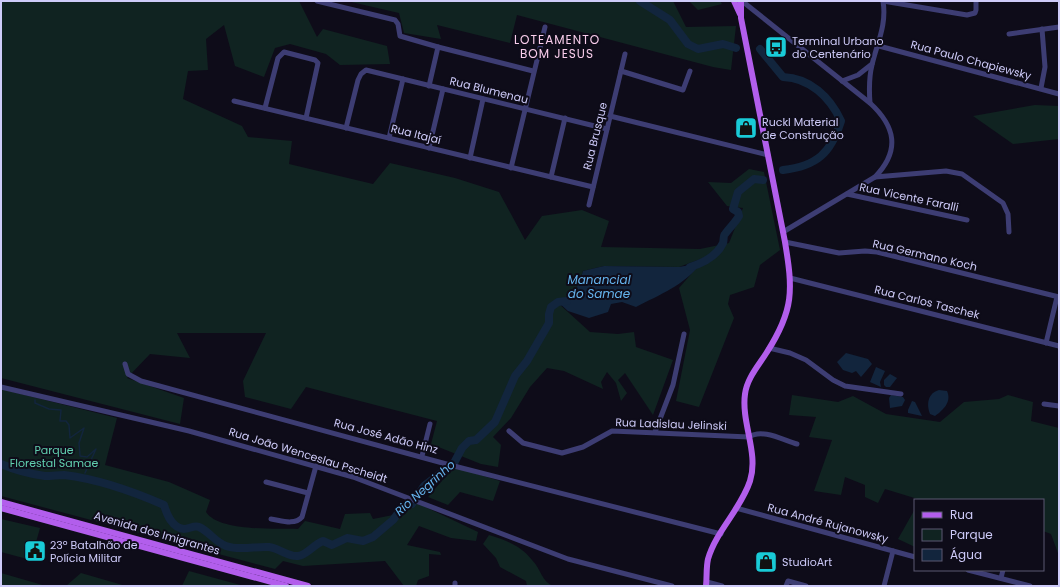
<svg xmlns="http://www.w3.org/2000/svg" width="1060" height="587" font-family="Poppins,sans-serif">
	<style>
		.green { fill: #102321 }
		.water { fill: #12253d }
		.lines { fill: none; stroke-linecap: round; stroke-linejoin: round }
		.stream { stroke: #12253d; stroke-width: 1.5 }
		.river { stroke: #12253d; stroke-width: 8 }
		.minor { stroke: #3d3d73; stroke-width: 5 }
		.major { stroke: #b25eec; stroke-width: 6 }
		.labels { text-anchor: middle; stroke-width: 4; stroke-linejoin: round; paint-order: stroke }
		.poi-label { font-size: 11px; fill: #cecbf9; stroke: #0e0c19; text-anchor: start }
		.street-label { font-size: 11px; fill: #cecbf9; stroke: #0e0c19 }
		.park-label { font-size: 11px; fill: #61cfaf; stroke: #0e0c19 }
		.neighbourhood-label { font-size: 12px; letter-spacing: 1px; fill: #f9cdeb; stroke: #0e0c19 }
		.water-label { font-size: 12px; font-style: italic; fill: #65b3ed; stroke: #0e0c19 }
	</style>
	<rect width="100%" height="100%" fill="#0e0c19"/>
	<g class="green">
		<path d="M1 1H299L317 37 323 29 387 46 390 64 340 65 326 54 290 44 275 48 264 77 235 66 224 25 206 39 208 70 188 71 183 99 242 126 248 137 292 141 289 164 373 184 390 163 455 178 499 192 525 240 542 216 582 210 609 221 601 247 700 249 729 243 743 208 727 206 708 182 731 183 749 169 764 172 780 250 760 265 754 287 730 295 728 304 734 318 699 407 676 401 690 330 679 288 706 257 679 267 604 266 583 271C577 291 575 291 558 303L590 332 618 334 634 332 636 347 673 360 653 415 625 373 618 380 627 393 621 401 616 383 607 372 601 382 603 389 564 371 547 368 530 387 511 418 493 437 501 445 498 467 481 464 431 444 437 421 306 387 291 409 245 397 243 381 266 333H177L190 358 150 354 127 378 184 398 180 424 1 378Z"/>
		<path d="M347 1H673L686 27 736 26 731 70 713 67 517 15 510 43 437 25 441 39 404 33 399 13Z"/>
		<path d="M689 1H720L722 4 698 10Z"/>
		<path d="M1035 105 1059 106V139L1013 144 973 116Z"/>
		<path d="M1 389 117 418 105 465 169 482 210 500 206 512C219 532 276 528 298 529L305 521 340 529 345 514 370 513 373 519 393 515 403 502 417 503 478 532 476 541 451 538 419 526 407 545 440 552 441 555 429 554V576L418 580 416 586H404L385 561 303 566 283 561 275 569 1 496Z"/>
		<path d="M792 395 838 402 853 396 886 414 940 422 964 402 999 399 1008 395 1033 402 1031 421 1059 428V556L1051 534 1043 531V500H921L885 489 878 503 865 497V485L845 477 841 495 814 491 832 440 809 437 816 417 789 415Z"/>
		<path d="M454 467 500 481 493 501 460 492 448 505 428 497Z"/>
		<path d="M915 509V547L898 539Z"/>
		<path d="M1 519 40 528 31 560 1 552Z"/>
		<path d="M489 535C506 540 521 546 532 560 541 569 542 582 553 586H527L526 581 500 567 496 558 483 544Z"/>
		<path d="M189 571 244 586H182Z"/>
		<path d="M1 573 46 586H1Z"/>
		<path d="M81 573 126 586H66Z"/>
	</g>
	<g class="water">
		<path d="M701 263C685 285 659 295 636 307L622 302 611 304 608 312 589 318 568 311 558 302C575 294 578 288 583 271L604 266 679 267Z"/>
		<path d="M846 353 868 359 872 364 861 377 856 371 852 373 843 370 837 362Z"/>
		<path d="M876 367 885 371 880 382 881 387 870 382Z"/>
		<path d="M890 374 897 378 890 387H886L884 385V380Z"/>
		<path d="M939 390 947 391C952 402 943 410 935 416L930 414C926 404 928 393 939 390Z"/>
		<path d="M891 395 903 397 905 400 902 406 890 408 889 398Z"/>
		<path d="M912 401 915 402 922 416 908 413V410Z"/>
	</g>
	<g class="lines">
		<path class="stream" d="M35 400V403L49 409 61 410 60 421H66L69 425 70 438 84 428 79 443 80 456 87 457 96 449 85 473"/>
		<g class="river">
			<path d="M640 1 670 20 688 44 698 49 723 44 736 48"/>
			<path d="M760 49 783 77C810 78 830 97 841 121 831 153 817 166 783 170"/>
			<path d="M690 267C703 263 717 256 723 243 724 240 723 236 725 234 730 227 735 223 739 216L738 212 733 209 738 192 754 179 763 180"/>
			<path d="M1 464C15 470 30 474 45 476 52 476 58 475 64 475 98 479 132 491 164 505 167 515 172 528 184 529 189 529 194 525 199 527 210 532 215 542 226 546 240 551 255 546 269 547 279 548 288 557 298 556 307 555 313 545 323 541L332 545 347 538 363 541 373 537 393 520 399 512 406 505 412 504 424 486 454 463 462 448 469 441 476 440 495 422 515 376 527 361 549 323V314L551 307 558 302 567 301"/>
		</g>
		<g class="minor">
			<path d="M317 1 395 20 398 24 400 36 438 47 429 86"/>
			<path d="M742 1 870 103C895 126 901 150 875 177L783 232"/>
			<path d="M883 1 967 15 975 13 976 10V1"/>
			<path d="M1009 34 1059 27"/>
			<path d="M879 46 1059 94"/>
			<path d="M438 47 533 71"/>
			<path d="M621 71 683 90 690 71"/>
			<path d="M842 81 858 75 872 64"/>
			<path d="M1041 88 1045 67 1042 29"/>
			<path d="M234 101 593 187"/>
			<path d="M870 103C869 90 869 77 872 65 877 43 887 25 883 1"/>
			<path d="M265 108 278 58 284 52 315 60 318 63 306 118"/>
			<path d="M610 116 768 155"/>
			<path d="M346 128 358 80 361 74 366 70 607 129"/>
			<path d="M389 138 403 79"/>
			<path d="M429 148 443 89"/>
			<path d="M470 158 483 99"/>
			<path d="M511 168 545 27"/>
			<path d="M551 177 565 118"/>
			<path d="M875 177 946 171 962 174 1003 203 1008 214 1009 232"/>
			<path d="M847 194 967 220"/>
			<path d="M589 205 625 54"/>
			<path d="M785 242 839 253 865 251 877 252 1059 297"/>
			<path d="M790 278 1059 346"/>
			<path d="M1046 343 1057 297"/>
			<path d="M769 348 790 353 806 360 833 380 845 386 901 394"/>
			<path d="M125 364 128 374 141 381 450 465 721 534"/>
			<path d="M1 387 189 431 353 477 568 559 672 586"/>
			<path d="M1044 404 1059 406"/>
			<path d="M509 431 523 443 562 453 583 447 612 431 749 437C762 428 783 440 797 444"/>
			<path d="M655 432 673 385 684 334"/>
			<path d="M422 456 430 424"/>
			<path d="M266 482 308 493"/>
			<path d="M736 508 915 557"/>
			<path d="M271 519C280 520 294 526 302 517L316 466"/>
			<path d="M968 570 1030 586"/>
			<path d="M1001 578 1003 570"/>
			<path d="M707 582 722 586"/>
			<path d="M455 586V583"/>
			<path d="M786 586 788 581 806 586"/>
			<path d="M884 586 893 551"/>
		</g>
		<g class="major">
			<path d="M734 1 740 14"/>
			<path d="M1 502 308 586"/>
			<path d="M1 508 286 586"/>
			<path d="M706 586C707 577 706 568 708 559 716 531 741 509 750 481 759 453 741 423 745 394 747 378 759 365 767 352 794 310 793 290 785 242L741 18V1"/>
		</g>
	</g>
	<defs>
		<g id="bus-square" transform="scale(1.15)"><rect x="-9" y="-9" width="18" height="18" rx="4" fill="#19cbd7" stroke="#0e0c19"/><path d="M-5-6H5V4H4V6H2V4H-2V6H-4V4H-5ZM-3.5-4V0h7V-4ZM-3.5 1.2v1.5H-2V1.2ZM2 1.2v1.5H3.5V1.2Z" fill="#111"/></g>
		<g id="shop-square" transform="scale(1.15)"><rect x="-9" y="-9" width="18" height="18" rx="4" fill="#19cbd7" stroke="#0e0c19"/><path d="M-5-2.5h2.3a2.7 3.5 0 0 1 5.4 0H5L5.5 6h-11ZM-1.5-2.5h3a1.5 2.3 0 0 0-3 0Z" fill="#111"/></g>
		<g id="civic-square" transform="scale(1.15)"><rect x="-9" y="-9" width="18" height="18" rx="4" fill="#19cbd7" stroke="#0e0c19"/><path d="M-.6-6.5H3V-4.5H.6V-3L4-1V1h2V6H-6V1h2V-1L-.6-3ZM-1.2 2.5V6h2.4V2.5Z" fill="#111"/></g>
	</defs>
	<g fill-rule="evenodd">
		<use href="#bus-square" x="776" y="47"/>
		<use href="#shop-square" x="746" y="128"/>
		<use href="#civic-square" x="35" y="551"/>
		<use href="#shop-square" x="766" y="562"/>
	</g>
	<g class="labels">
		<g class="poi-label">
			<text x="792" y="45">Terminal Urbano<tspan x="792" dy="13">do Centenário</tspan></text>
			<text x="762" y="126">Ruckl Material<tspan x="762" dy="13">de Construção</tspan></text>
			<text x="50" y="549">23º Batalhão de<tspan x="50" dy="13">Polícia Militar</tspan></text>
			<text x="782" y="566">StudioArt</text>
		</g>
		<g class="street-label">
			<text transform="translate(971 60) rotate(15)" y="4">Rua Paulo Chapiewsky</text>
			<text transform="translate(489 90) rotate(14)" y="4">Rua Blumenau</text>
			<text transform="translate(416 134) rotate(14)" y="4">Rua Itajaí</text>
			<text transform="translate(595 136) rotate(-76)" y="4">Rua Brusque</text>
			<text transform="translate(909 197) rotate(12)" y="4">Rua Vicente Faralli</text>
			<text transform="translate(925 255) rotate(13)" y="4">Rua Germano Koch</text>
			<text transform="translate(927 302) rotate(14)" y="4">Rua Carlos Taschek</text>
			<text transform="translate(671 424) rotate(2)" y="4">Rua Ladislau Jelinski</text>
			<text transform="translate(386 436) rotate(15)" y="4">Rua José Adão Hinz</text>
			<text transform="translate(308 455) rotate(17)" y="4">Rua João Wenceslau Pscheidt</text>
			<text transform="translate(828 523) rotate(15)" y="4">Rua André Rujanowsky</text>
			<text transform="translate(157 533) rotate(16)" y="4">Avenida dos Imigrantes</text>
		</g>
		<g class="park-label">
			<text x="54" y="454">Parque<tspan x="54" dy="13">Florestal Samae</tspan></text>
		</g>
		<g class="neighbourhood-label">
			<text x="557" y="44">LOTEAMENTO<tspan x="557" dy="14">BOM JESUS</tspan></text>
		</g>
		<g class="water-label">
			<text x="599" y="284">Manancial<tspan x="599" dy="14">do Samae</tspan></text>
			<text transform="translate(425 488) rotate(-42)" y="4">Rio Negrinho</text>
		</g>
	</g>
	<rect width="1060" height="587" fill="none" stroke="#cecbf9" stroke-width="4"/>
	<rect x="914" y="499" width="130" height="72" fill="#0e0c19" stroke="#5b5873"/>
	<rect x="922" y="512" width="20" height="6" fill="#b25eec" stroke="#5b5873"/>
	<text x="950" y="519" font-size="12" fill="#cecbf9">Rua</text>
	<rect x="922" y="529" width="20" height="12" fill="#102321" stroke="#5b5873"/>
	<text x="950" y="539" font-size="12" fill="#cecbf9">Parque</text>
	<rect x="922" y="549" width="20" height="12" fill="#12253d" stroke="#5b5873"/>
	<text x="950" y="559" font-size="12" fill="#cecbf9">Água</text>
</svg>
